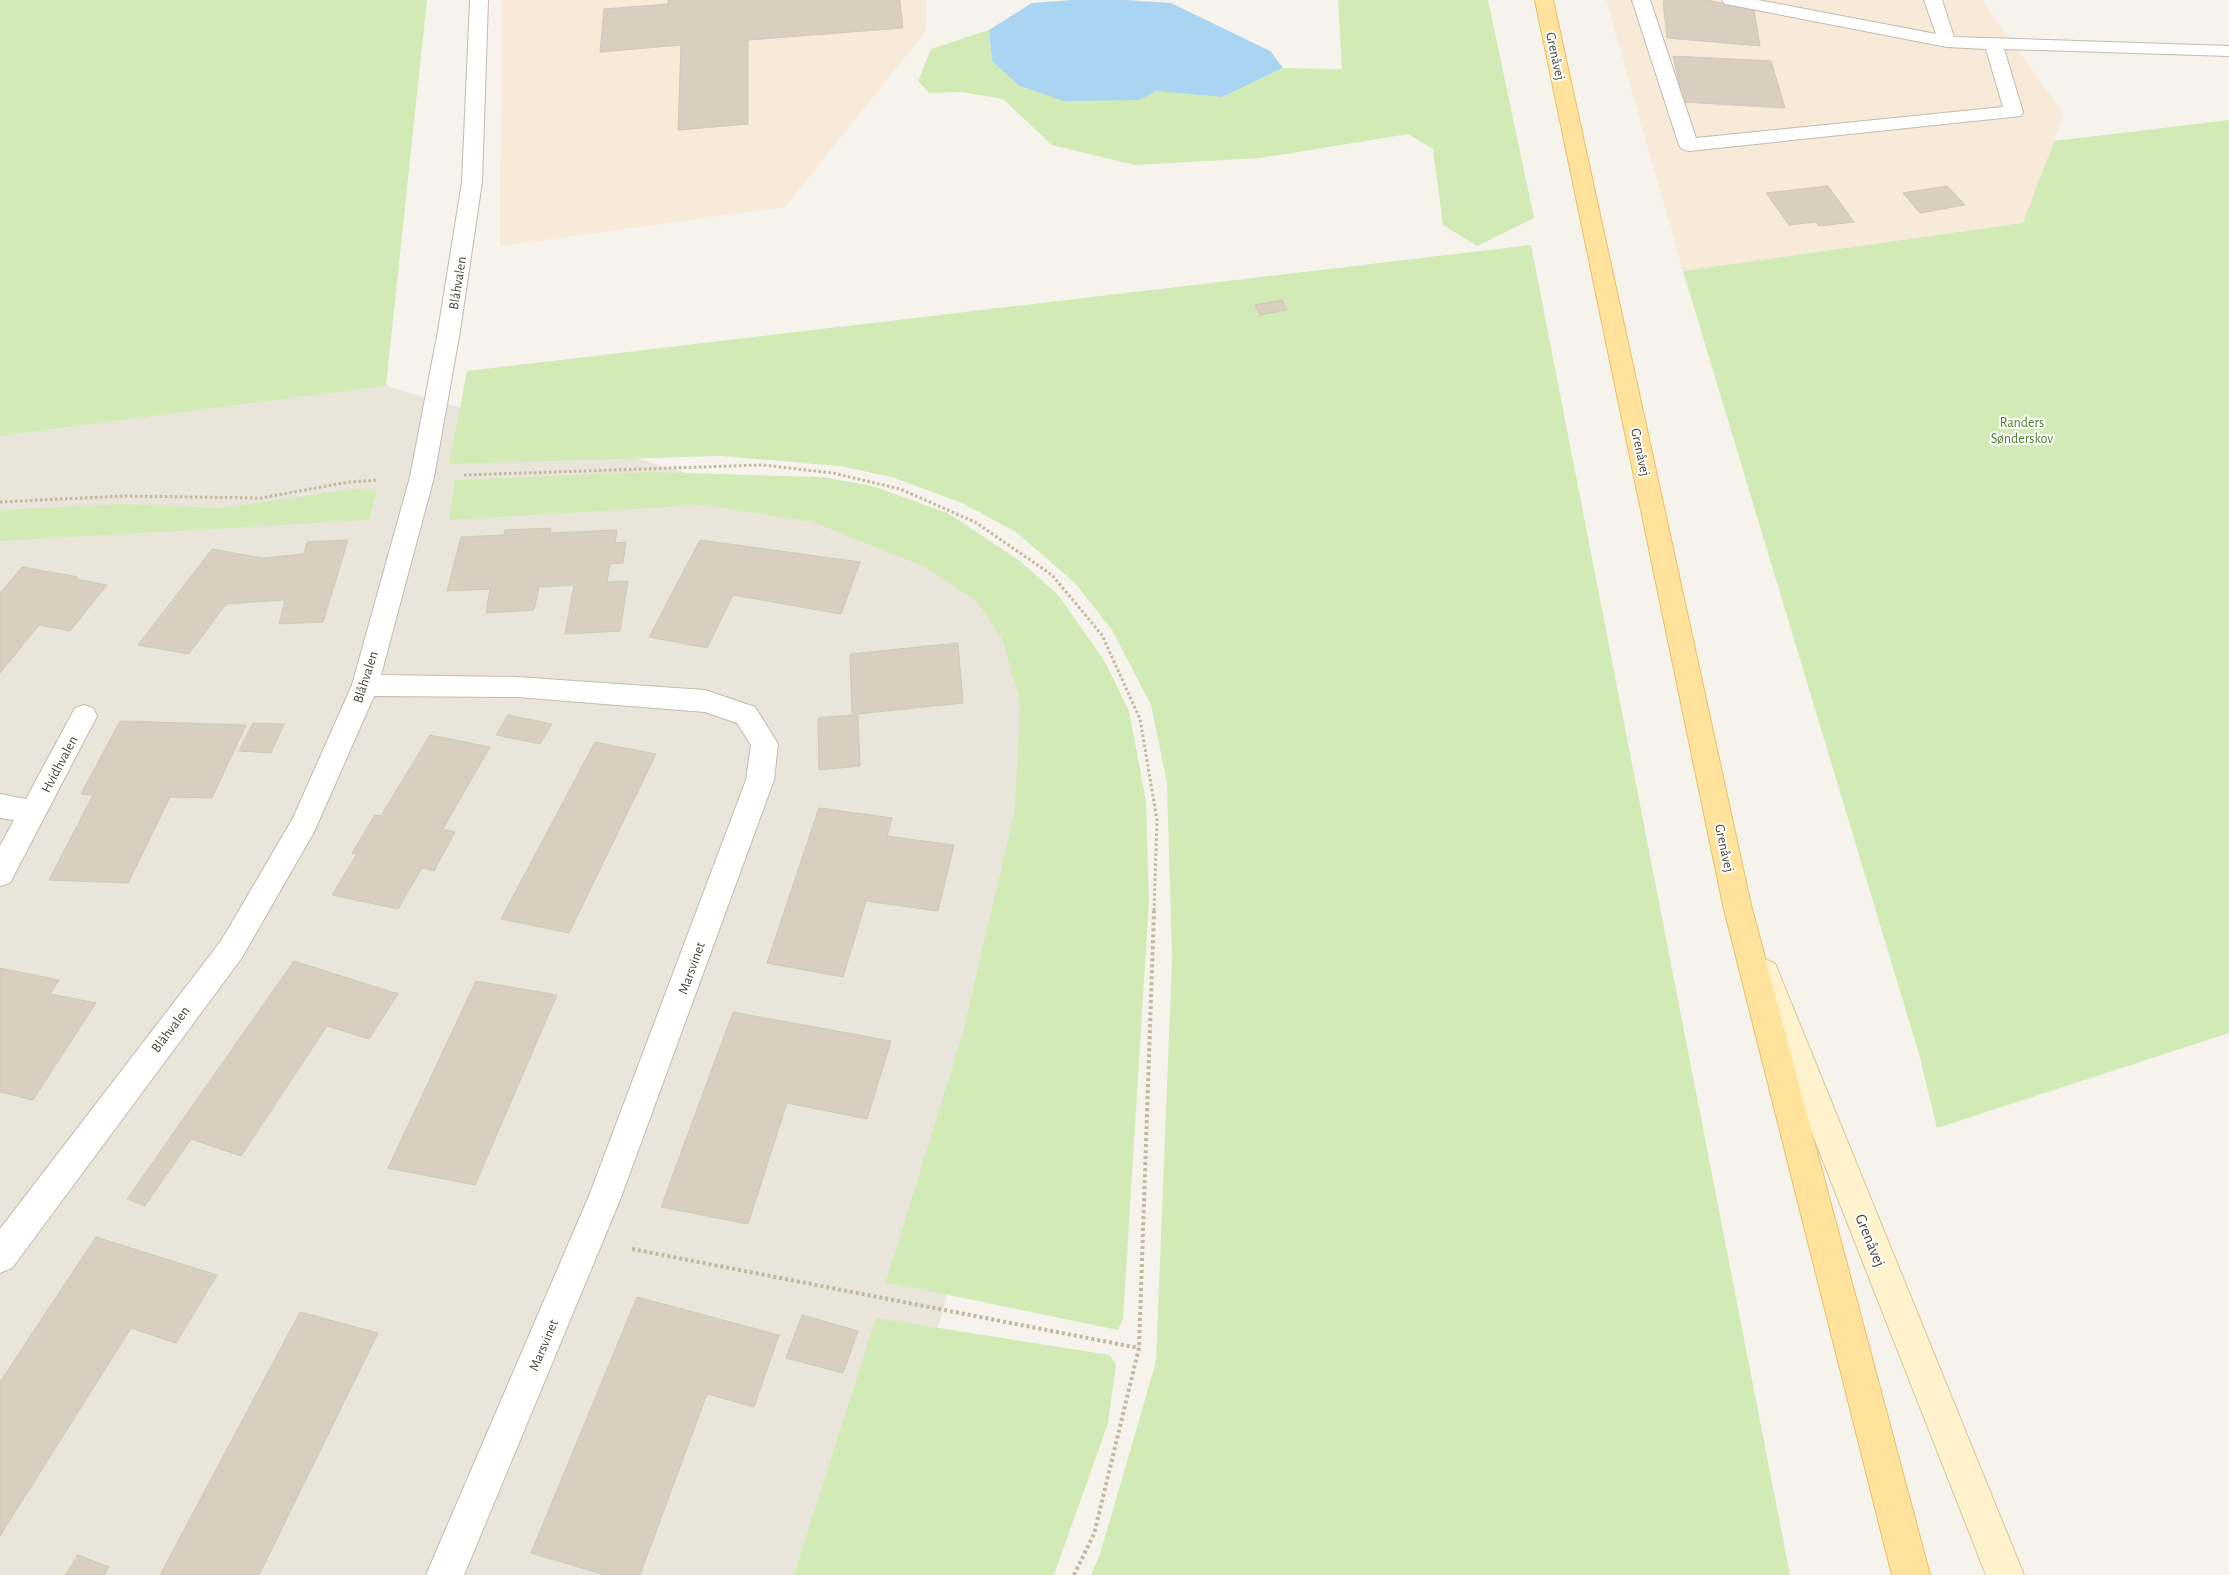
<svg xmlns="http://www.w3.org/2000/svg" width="2229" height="1575" font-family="'Alegreya Sans',sans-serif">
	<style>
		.residential { fill: #eae5da }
		.commercial { fill: #f7ead8 }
		.green { fill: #d2eab5 }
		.water { fill: #a9d4f2 }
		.building { fill: #d8cfc1; stroke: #d3c7b4 }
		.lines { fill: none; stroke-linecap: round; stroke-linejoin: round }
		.lane-casing { stroke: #c2bbae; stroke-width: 2 }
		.street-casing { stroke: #c2bbae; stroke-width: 2 }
		.secondary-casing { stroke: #d6c79b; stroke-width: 2 }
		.primary-casing { stroke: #e6c16a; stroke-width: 2 }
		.path-far1 { stroke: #c4b79f; stroke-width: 3; stroke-dasharray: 2.5 2.5; stroke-linecap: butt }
		.path { stroke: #c4b79f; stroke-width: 4; stroke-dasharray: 3 3; stroke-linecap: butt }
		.lane { fill: #fff; fill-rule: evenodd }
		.street { fill: #fff; fill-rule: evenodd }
		.secondary { fill: #fff3cd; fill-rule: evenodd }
		.primary { fill: #ffe39c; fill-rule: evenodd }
		.labels { text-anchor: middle; stroke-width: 4; stroke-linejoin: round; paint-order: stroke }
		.street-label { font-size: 14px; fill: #4b4439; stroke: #fff }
		.park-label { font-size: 14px; fill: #4a7f2a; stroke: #fff }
		.near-street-label { font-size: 16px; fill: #4b4439; stroke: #fff }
	</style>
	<rect width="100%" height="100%" fill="#f6f3ec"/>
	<path class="residential" d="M386 386 1002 564 1080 842 865 1575H0V436Z"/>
	<g class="commercial">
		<path d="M501 0H926V31L785 207 500 246Z"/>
		<path d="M1606 0H1982L2064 114 2023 223 1683 271Z"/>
	</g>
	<g class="green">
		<path d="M0 0H427L386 386 0 436Z"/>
		<path d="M1338 0H1488L1534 218 1477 246 1443 225 1433 149 1408 134 1260 158 1135 165 1052 145 1003 99 962 92 929 93 918 81 931 49 989 30 992 61 1140 100 1156 91 1222 97 1283 68 1342 69Z"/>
		<path d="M2229 120V1033L1937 1128 1919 1054 1683 271 2023 223 2054 141Z"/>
		<path d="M1531 245 1790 1575H1091L1100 1554 1156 1362 1172 960 1167 783 1151 705 1112 630 1075 583 1016 532 962 503 895 478 841 466 720 456 449 464 467 371Z"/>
		<path d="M651 472 823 477 872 486 948 513 1020 561 1059 596 1105 662 1129 711 1146 801 1149 901 1123 1319 1118 1330 886 1282 962 1036 1015 810 1020 701 1002 638 975 600 923 566 813 522 704 505 449 520 455 480Z"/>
		<path d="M355 489 377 490 369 520 0 541V510L121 504 221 508Z"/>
		<path d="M876 1318 1110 1355 1116 1365 1108 1423 1054 1575H794Z"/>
	</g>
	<path class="water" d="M1072 0H1126L1171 3 1270 51 1283 68 1222 97 1156 91 1140 100 1064 101 1020 86 992 61 989 30 1032 3Z"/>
	<g class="building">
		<path d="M668 0H900L903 28 748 40V124L678 130 681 45 600 52 604 9 668 4Z"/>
		<path d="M1675 0H1707L1754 10 1760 46 1667 38 1663 1Z"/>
		<path d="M1673 56 1771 61 1785 108 1683 102Z"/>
		<path d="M1828 186 1854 222 1819 226 1816 222 1789 225 1766 193Z"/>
		<path d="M1947 186 1965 205 1920 213 1903 193Z"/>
		<path d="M1282 300 1287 310 1260 315 1255 305Z"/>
		<path d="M551 528 550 533 617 530 615 543 626 542 623 563 610 564 607 582 628 581 620 631 565 634 574 585 539 587 534 610 486 613 490 589 447 591 461 537 504 535 505 530Z"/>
		<path d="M348 540 323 622 279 624 285 600 226 604 189 654 138 645 212 549 262 558 304 554 307 542Z"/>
		<path d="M700 540 860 562 841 614 733 595 707 648 649 637Z"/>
		<path d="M22 567 78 577 76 579 107 585 70 631 39 625 0 673V593Z"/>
		<path d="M958 643 963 703 858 714 860 766 819 770 818 718 852 715 850 654Z"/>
		<path d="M508 715 552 724 540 744 496 735Z"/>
		<path d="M120 721 246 725 212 798 170 797 128 883 49 880 93 795 81 794Z"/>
		<path d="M253 723 284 724 271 753 239 751Z"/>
		<path d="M430 735 490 747 443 829 455 832 434 871 422 868 398 909 332 895 357 854 352 853 375 815 381 816Z"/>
		<path d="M595 742 656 754 569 933 501 919Z"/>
		<path d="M819 808 892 818 887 836 954 845 938 911 866 901 843 977 767 963Z"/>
		<path d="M294 961 398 994 369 1039 327 1026 241 1156 191 1139 145 1206 127 1199Z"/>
		<path d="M0 968 59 980 50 994 96 1003 33 1100 0 1092Z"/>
		<path d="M476 981 557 995 475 1185 388 1168Z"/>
		<path d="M733 1012 891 1041 867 1119 787 1103 748 1224 661 1207Z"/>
		<path d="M96 1237 217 1275 176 1343 131 1328 0 1536V1382Z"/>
		<path d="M637 1297 779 1335 754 1407 707 1394 640 1575H605L531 1553Z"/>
		<path d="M300 1312 378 1333 259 1575H160Z"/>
		<path d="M802 1315 858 1331 843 1373 786 1358Z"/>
		<path d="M78 1555 109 1567 104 1575H65Z"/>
	</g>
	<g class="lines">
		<g class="lane-casing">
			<path id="lane" d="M1632 0H1650L1696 138 2003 107 1986 49 1947 47 1731 5 1725 4 1722 0H1758L1936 34 1924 0H1942L1954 37 2229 46V56L2004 49 2023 112 2021 116 1689 151 1682 149 1679 145Z"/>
		</g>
		<g class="street-casing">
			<g id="street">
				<path d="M470 0H488L482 182 460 331 434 477 381 675 517 677 705 690 755 707 778 744 774 780 620 1200 464 1575H426L589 1196 746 780 751 745 737 723 705 712 517 697 374 696 314 832 241 959 12 1268 0 1273V1229L221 941 293 818 352 685 410 477 438 331 462 182Z"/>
				<path d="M84 705 93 708 97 716 10 883 0 886V846L14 820 0 818V794L26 799 75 708Z"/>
			</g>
		</g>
		<g class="secondary-casing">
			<path id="secondary" d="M1764 959 1775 963 1779 973 2024 1575H1986L1749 973 1753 963Z"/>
		</g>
		<g class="primary-casing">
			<path id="primary" d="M1535 0H1553L1751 905 1930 1575H1892L1723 905Z"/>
		</g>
		<g class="path-far1">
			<path d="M464 475 762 465 833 473 900 489 975 522 1052 575 1102 635 1140 719 1157 820 1154 912"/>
			<path d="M0 502 124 496 261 498 349 482 378 480"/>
		</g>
		<g class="path">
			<path d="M632 1249 1139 1348"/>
			<path d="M1074 1575 1094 1534 1139 1348 1154 911"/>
		</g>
		<use href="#lane" class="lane"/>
		<use href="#street" class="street"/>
		<use href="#secondary" class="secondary"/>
		<use href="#primary" class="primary"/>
	</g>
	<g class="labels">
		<g class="street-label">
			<text transform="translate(1556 56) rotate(78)" y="5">Grenåvej</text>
			<text transform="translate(457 283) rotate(-81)" y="5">Blåhvalen</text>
			<text transform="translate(1641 452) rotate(78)" y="5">Grenåvej</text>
			<text transform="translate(365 677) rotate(-72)" y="5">Blåhvalen</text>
			<text transform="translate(59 764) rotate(-62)" y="5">Hvidhvalen</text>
			<text transform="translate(1725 848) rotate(78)" y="5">Grenåvej</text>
			<text transform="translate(691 968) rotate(-70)" y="5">Marsvinet</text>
			<text transform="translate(170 1029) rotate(-53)" y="5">Blåhvalen</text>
			<text transform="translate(543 1345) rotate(-67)" y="5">Marsvinet</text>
		</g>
		<g class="park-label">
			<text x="2022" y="427">Randers<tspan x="2022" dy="16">Sønderskov</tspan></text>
		</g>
		<g class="near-street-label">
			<text transform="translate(1871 1240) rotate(68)" y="6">Grenåvej</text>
		</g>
	</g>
</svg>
